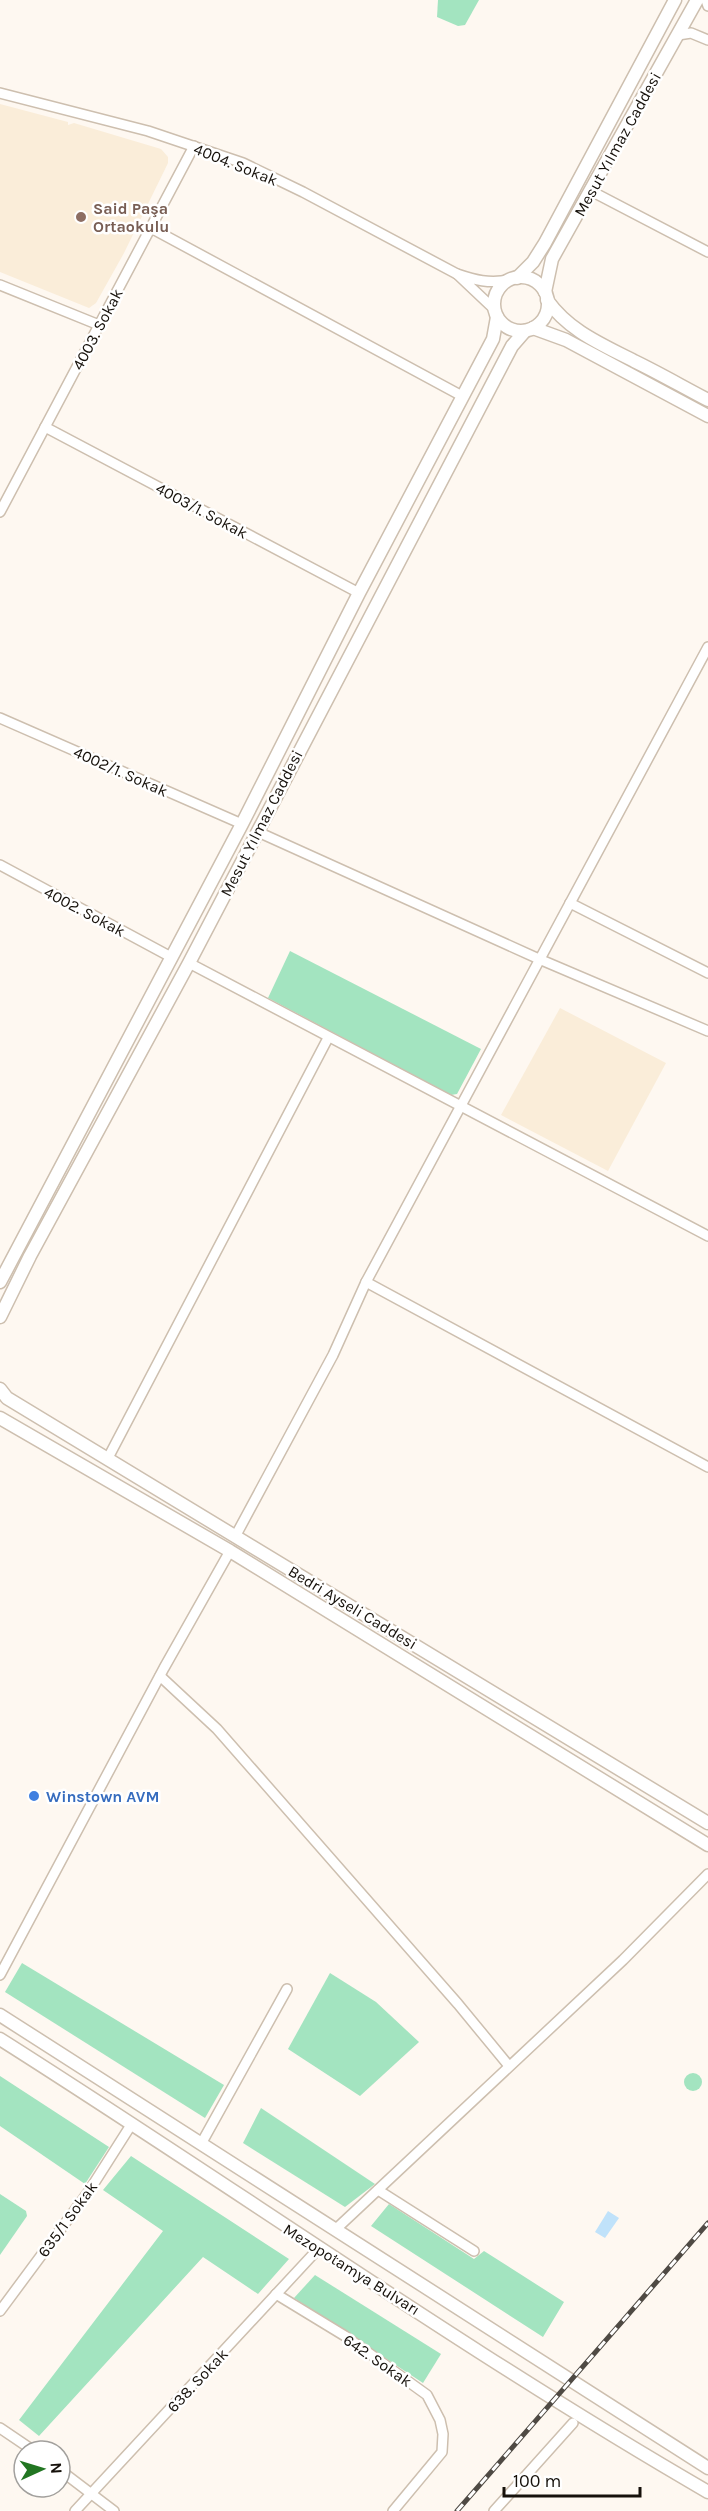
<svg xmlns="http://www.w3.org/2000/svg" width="708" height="2511" font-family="Karla,sans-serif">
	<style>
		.education { fill: #faedd9 }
		.green { fill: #a3e4c0 }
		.water { fill: #c0e2fa }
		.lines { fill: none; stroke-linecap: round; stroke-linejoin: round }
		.minor-casing { stroke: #cdbfaf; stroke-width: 12 }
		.major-casing { stroke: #cdbfaf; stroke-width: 15 }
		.minor { stroke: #fff; stroke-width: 9 }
		.major { stroke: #fff; stroke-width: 12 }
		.rail-casing { stroke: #4f4a44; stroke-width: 5 }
		.rail { stroke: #fff; stroke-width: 3; stroke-dasharray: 9; stroke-linecap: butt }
		.education-dot { fill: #8d6e63; stroke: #fff; stroke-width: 2 }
		.shop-dot { fill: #3f7fe0; stroke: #fff; stroke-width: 2 }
		.labels { text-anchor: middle; stroke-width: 5; stroke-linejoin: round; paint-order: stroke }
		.street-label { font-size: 16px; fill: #16110b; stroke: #fff }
		.education-label { font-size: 16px; font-weight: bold; fill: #785e54; stroke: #fff; text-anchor: start }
		.shop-label { font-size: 16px; font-weight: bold; fill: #366cbe; stroke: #fff; text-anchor: start }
	</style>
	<rect width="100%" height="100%" fill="#fef8f1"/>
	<g class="education">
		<path d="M0 104 68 122V125L74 123 161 149 168 157V163L124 253 96 303 89 308 0 272Z"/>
		<path d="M560 1008 666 1063 608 1171 501 1115Z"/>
	</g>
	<g class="green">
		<path d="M438 0H479L465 25 458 26 437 17Z"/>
		<path d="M290 951 481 1049 457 1094 451 1095 268 998Z"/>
		<path d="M22 1963 224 2085 205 2118 5 1992Z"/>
		<path d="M330 1973 376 2002 419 2042 360 2096 288 2049Z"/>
		<circle cx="693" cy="2082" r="9"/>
		<path d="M0 2076 109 2147 85 2184 0 2126Z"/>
		<path d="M261 2108 375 2184 345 2207 243 2143Z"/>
		<path d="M131 2156 289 2259 258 2294 203 2257 39 2436 19 2420 163 2231 103 2190Z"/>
		<path d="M0 2194 26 2211 27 2216 0 2255Z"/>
		<path d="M389 2204 474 2259 484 2251 564 2302 543 2337 371 2226Z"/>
		<path d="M315 2275 441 2354 423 2383 294 2298Z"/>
	</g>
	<path class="water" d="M608 2211 619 2218 605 2238 595 2232Z"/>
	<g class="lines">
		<g class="minor-casing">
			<g id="minor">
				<path d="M706 0 708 6"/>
				<path d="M678 35 691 33 708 40"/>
				<path d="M0 93 148 131 243 163 303 192 457 274"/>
				<path d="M591 191 708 252"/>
				<path d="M151 228 462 396"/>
				<path d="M0 285 99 325"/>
				<path d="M494 309 457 274C475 280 489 284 509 280"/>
				<path d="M45 427 359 593"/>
				<path d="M0 512 194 146"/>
				<path d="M0 718 242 824"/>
				<path d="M258 832 539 959 708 1031"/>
				<path d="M0 865 171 957"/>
				<path d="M570 903 708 973"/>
				<path d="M189 963 708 1236"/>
				<path d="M366 1282 708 1467"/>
				<path d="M108 1458 328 1038"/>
				<path d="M236 1535 333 1355 366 1282 708 647"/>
				<path d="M160 1676 217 1729 458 2004 509 2066"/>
				<path d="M0 1975 164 1668 230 1551"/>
				<path d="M201 2144 287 1989"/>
				<path d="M378 2190 474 2251"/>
				<path d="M335 2230 623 1960 708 1874"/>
				<path d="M276 2294 345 2336 427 2395 440 2420 443 2434 442 2452 393 2511"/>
				<path d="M0 2311 89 2191 131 2125"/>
				<path d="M0 2428 34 2451"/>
				<path d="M60 2470 114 2511"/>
				<path d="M75 2511 319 2248"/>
				<path d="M494 2511 573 2423"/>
			</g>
		</g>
		<g class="major-casing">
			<g id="major">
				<circle cx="521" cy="304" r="27"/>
				<path d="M517 278 533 262 545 243 675 0"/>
				<path d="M545 292 552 259 697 0"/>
				<path d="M547 300C569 331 601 344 634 361 659 373 683 387 708 400"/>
				<path d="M533 328 566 340 708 416"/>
				<path d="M0 1282 242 824 359 593 493 339 497 317"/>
				<path d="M0 1317 30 1256 189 963 512 346 525 331"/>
				<path d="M0 1389 7 1398 708 1823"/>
				<path d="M0 1418 230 1551 708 1845"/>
				<path d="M0 2015 708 2468"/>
				<path d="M0 2039C237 2189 466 2352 708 2492"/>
			</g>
		</g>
		<use href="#minor" class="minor"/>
		<use href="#major" class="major"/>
		<g class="rail-casing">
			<path id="rail" d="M457 2511 708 2223"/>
		</g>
		<use href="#rail" class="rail"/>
	</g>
	<circle class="education-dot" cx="81" cy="217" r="6"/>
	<circle class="shop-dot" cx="34" cy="1796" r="6"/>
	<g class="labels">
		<g class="street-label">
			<text transform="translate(617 144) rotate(-61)" y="6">Mesut Yılmaz Caddesi</text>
			<text transform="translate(236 164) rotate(22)" y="6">4004. Sokak</text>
			<text transform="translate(97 329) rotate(-62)" y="6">4003. Sokak</text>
			<text transform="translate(202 510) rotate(28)" y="6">4003/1. Sokak</text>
			<text transform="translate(121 771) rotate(24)" y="6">4002/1. Sokak</text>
			<text transform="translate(261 823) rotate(-63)" y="6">Mesut Yılmaz Caddesi</text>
			<text transform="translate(85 911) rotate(28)" y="6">4002. Sokak</text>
			<text transform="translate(353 1607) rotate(31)" y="6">Bedri Ayseli Caddesi</text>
			<text transform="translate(67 2219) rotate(-54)" y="6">635/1 Sokak</text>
			<text transform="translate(352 2269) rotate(32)" y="6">Mezopotamya Bulvarı</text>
			<text transform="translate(378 2360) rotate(35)" y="6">642. Sokak</text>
			<text transform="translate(197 2380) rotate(-47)" y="6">638. Sokak</text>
		</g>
		<g class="education-label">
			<text x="93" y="214">Said Paşa<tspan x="93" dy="18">Ortaokulu</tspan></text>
		</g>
		<g class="shop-label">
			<text x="46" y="1802">Winstown AVM</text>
		</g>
	</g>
	<g transform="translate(42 2469) rotate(86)"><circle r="28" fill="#ffffff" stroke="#a2a09d" stroke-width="1.5"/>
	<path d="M0-4.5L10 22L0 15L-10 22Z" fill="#227622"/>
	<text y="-9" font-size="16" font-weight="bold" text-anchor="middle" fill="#16110b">N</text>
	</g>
	<path d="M504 2487v9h136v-9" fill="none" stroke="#16110b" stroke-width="3"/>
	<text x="513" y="2487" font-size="18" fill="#16110b" stroke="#ffffff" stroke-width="4.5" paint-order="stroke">100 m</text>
</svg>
